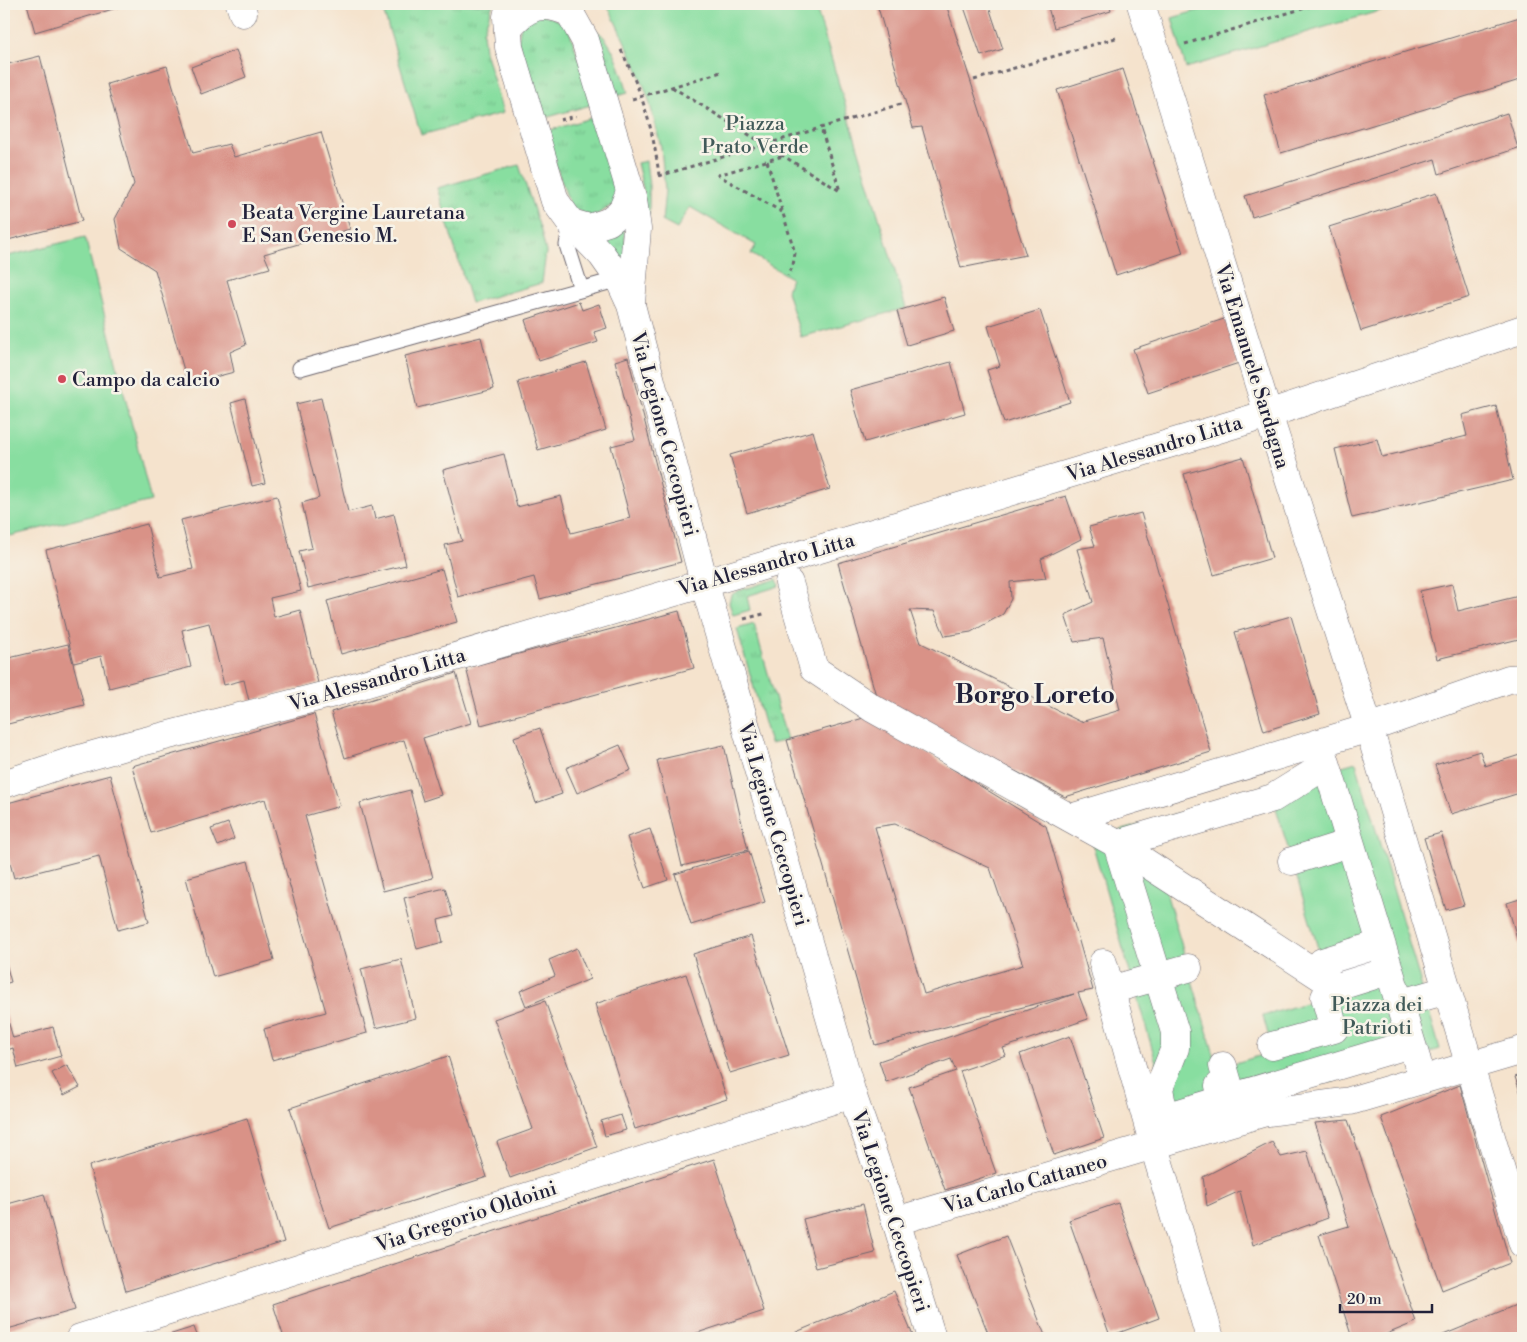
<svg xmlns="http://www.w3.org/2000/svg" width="1527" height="1342" font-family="'Libre Bodoni',serif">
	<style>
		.grass { fill: url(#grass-tufts); stroke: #55806e }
		.garden { fill: #88dea0; stroke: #55806e; fill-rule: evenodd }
		.building { fill: #d99287; fill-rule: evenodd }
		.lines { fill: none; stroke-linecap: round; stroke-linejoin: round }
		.lane-casing { stroke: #6c666e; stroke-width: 17 }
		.street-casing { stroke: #6c666e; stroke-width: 29 }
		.path { stroke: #6c666e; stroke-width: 3; stroke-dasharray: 4 4; stroke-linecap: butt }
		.lane { stroke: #fff; stroke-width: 15 }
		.street { stroke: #fff; stroke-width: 28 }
		.poi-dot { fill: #d1495b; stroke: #f7f3e8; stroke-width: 2 }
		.labels { text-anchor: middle; stroke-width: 5; stroke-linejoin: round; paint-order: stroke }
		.park-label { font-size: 20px; fill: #415a59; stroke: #f7f3e8 }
		.poi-label { font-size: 20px; fill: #22223b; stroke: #f7f3e8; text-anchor: start }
		.street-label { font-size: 20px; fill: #22223b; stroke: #f7f3e8 }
		.district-label { font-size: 25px; font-weight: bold; fill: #22223b; stroke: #f7f3e8 }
	</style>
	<defs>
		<pattern id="grass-tufts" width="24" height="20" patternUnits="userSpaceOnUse" patternTransform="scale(1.25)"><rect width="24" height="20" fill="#88dea0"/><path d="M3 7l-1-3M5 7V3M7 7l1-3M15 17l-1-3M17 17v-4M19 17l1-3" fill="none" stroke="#75be8b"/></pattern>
	</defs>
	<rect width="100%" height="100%" fill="#f7f3e8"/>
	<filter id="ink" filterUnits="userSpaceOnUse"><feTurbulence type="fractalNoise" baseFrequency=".02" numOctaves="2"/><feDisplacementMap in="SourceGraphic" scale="10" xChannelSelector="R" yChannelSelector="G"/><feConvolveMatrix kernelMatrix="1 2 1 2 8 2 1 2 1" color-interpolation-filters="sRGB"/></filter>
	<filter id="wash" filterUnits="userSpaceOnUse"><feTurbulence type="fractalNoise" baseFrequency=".0096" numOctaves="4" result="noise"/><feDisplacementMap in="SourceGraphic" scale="20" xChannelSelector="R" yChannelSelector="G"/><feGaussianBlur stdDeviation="1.12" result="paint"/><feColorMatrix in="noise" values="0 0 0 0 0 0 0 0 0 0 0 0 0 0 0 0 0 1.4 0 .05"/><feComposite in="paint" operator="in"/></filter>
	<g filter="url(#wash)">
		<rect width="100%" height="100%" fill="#f5e3cd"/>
		<g class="grass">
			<path d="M418 4H493L483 32 485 51 503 113 421 135 384 13Z"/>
			<path d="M538 12 567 24 594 104 541 119 518 42 521 24Z"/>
			<path d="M597 31C613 41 623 75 628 93L617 96Z"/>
			<path d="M597 116 619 186 617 202 593 217 571 208 544 132Z"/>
			<path d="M646 161 649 185V216L646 215 643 188 637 163Z"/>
			<path d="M519 165 541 231 546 252 542 283 471 303 437 188Z"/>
			<path d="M624 224 627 270 596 236Z"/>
			<path d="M777 579 779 586 747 596 750 610 733 615 729 603 731 595 738 591Z"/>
			<path d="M754 624 787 740 770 744 737 629Z"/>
		</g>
		<g class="garden">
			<path d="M607 4H815L906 308 801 337 787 291 791 278 751 254 756 245 690 207 677 229 662 221 665 190 661 147 649 100 638 70Z"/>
			<path d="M1220 4H1403L1186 68 1172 18Z"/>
			<path d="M85 237 151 501 10 536 4 511V257Z"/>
			<path d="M1356 762 1440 1049 1175 1127 1091 839ZM1273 798 1332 995 1263 1016 1273 1052 1218 1068 1160 872 1117 844Z"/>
		</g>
		<g id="blocks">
			<g class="building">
				<path d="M27 4H130L35 32Z"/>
				<path d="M877 4H946L1026 255 961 268 922 127 913 128Z"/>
				<path d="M963 4H988L1003 49 981 56Z"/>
				<path d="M1047 4H1109L1111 11 1054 28Z"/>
				<path d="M1523 16V79L1281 153 1264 95Z"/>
				<path d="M236 50 246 77 201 94 191 67Z"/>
				<path d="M40 56 82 221 4 241V65Z"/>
				<path d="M167 66 193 153 229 144 234 157 321 132 350 229 264 254 270 268 227 280 246 345 230 352 234 372 188 384 155 270 121 248 115 219 134 184 107 84Z"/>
				<path d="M1123 69 1183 253 1116 275 1057 90Z"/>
				<path d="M1507 113 1518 148 1439 174 1435 159 1252 217 1245 196Z"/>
				<path d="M1436 193 1469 297 1361 331 1329 227Z"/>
				<path d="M944 297 954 331 907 345 897 311Z"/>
				<path d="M579 302 582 310 599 304 607 328 594 332 598 342 539 361 525 320Z"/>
				<path d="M1040 310 1070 402 1004 423 987 370 1000 366 988 326Z"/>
				<path d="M1227 318 1242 362 1148 393 1133 349Z"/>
				<path d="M481 337 494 389 417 408 405 356Z"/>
				<path d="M628 357 681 562 540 599 534 577 458 597 445 545 462 541 443 470 504 454 517 507 561 496 571 533 630 518 611 446 635 440 615 361Z"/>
				<path d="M586 362 606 430 538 450 518 382Z"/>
				<path d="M951 362 965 413 865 442 850 390Z"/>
				<path d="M321 398 348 512 372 506 375 519 394 514 406 565 308 588 299 551 312 548 302 503 319 498 296 404Z"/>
				<path d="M245 399 265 483 252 486 231 403Z"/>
				<path d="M1496 406 1513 480 1352 518 1335 449 1377 439 1382 457 1467 436 1462 415Z"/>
				<path d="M813 431 830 489 747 513 730 455Z"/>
				<path d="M1243 457 1272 558 1214 575 1184 474Z"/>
				<path d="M277 496 301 591 270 598 274 617 300 610 318 683 249 701 244 680 224 685 209 623 182 630 191 667 109 688 101 656 74 663 46 550 147 524 160 577 193 569 181 520Z"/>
				<path d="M1066 496 1081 539 1041 559 1046 578 1010 582 1011 599 1003 614 971 632 945 636 934 611 910 610 921 643 1081 722 1120 710 1103 638 1074 642 1065 615 1093 602 1077 549 1095 546 1089 527 1141 513 1211 752 1065 797 877 699 838 563Z"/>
				<path d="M442 569 457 622 341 654 327 601Z"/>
				<path d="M1452 584 1458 611 1523 595V638L1437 659 1420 591Z"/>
				<path d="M679 611 694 668 481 725 466 668Z"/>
				<path d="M1291 616 1320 714 1264 731 1235 632Z"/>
				<path d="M4 638 9 658 68 644 84 705 4 725Z"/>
				<path d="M456 673 471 723 423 738 441 795 423 801 404 740 345 758 331 712Z"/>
				<path d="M314 714 340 806 305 816 367 1033 272 1060 264 1029 326 1012 265 799 151 833 132 766Z"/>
				<path d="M867 717 1046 826 1093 990 1078 993 1088 1019 1003 1048 1006 1055 960 1071 996 1173 945 1190 909 1087 956 1071 951 1059 886 1082 879 1061 1074 994 875 1045 787 740ZM895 824 990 868 1023 965 924 994 875 827Z"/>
				<path d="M540 728 562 794 536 803 514 737Z"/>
				<path d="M620 745 631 770 577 793 566 768Z"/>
				<path d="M724 745 748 850 682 866 657 760Z"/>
				<path d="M1480 751 1485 766 1523 754V792L1451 814 1435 765Z"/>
				<path d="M110 775 149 922 118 930 99 856 14 878 4 840V804Z"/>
				<path d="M410 790 433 878 383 891 360 803Z"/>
				<path d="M228 823 234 839 218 846 211 829Z"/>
				<path d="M650 829 668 880 645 888 627 837Z"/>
				<path d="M1441 833 1464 905 1446 910 1424 838Z"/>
				<path d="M749 851 765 902 691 925 675 874Z"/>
				<path d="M248 861 274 960 213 977 186 878Z"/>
				<path d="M445 888 453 916 438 920 443 942 417 949 404 898Z"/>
				<path d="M1523 898V959L1507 903Z"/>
				<path d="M751 936 789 1055 730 1073 693 954Z"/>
				<path d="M577 948 590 979 526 1006 520 991 555 976 549 960Z"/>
				<path d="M4 956 11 982 4 984Z"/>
				<path d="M401 959 416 1018 376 1028 361 969Z"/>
				<path d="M686 974 727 1099 635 1129 595 1004Z"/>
				<path d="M545 1001 597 1147 510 1178 497 1142 533 1129 494 1019Z"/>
				<path d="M4 1007 13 1038 53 1027 61 1056 18 1068 13 1048 4 1051Z"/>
				<path d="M1070 1036 1104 1138 1054 1155 1020 1054Z"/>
				<path d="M448 1056 487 1177 329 1228 290 1108Z"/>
				<path d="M67 1065 80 1087 64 1095 52 1073Z"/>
				<path d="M1523 1074V1100L1515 1077Z"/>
				<path d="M1460 1085 1510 1263 1442 1290 1381 1117Z"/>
				<path d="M621 1115 626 1130 605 1136 601 1121Z"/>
				<path d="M247 1118 284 1242 126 1291 89 1166Z"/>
				<path d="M1348 1120 1416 1322 1377 1338H1352L1319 1235 1349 1226 1315 1123Z"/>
				<path d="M1272 1142 1281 1157 1307 1151 1328 1218 1253 1245 1240 1191 1207 1206 1203 1177Z"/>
				<path d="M714 1159 764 1311 682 1338H284L273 1304Z"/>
				<path d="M44 1194 75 1310 4 1330V1205Z"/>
				<path d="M1118 1203 1159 1318 1110 1336 1069 1220Z"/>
				<path d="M863 1204 875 1253 816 1268 803 1219Z"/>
				<path d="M1006 1236 1046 1338H990L957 1255Z"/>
				<path d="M894 1291 914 1338H782Z"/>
				<path d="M1523 1302V1338H1436Z"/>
				<path d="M194 1327 198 1338H159Z"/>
			</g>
		</g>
	</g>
	<g filter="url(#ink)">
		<use href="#blocks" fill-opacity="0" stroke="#6c666e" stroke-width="1"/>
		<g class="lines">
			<g class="lane-casing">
				<g id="lane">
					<path d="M571 223 567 245 581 289"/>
					<path d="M300 368 619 279"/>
				</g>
			</g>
			<g class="street-casing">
				<g id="street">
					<path d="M240 4 243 13"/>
					<path d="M510 4 507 17 509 47 555 201 571 223 602 255 619 279 631 305 704 582 852 1094 896 1221 932 1338"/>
					<path d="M565 4 585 40 633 200 637 229 631 303"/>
					<path d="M1141 4 1268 414 1369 728 1523 1244"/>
					<path d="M508 28C527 5 543 0 571 13"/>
					<path d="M571 223 589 228 608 222 622 211 630 192"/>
					<path d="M789 583 814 669 872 708 1117 844 1337 987 1388 971"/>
					<path d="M1320 743 1417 1061"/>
					<path d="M4 784 69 762 118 748 330 694 783 560 1268 414 1523 329"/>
					<path d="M1071 818 1369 728 1509 679 1523 678"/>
					<path d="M1117 844 1175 1032V1048L1159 1088 1161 1100 1166 1117 1410 1044"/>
					<path d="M1117 844 1273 798 1326 765"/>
					<path d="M1292 861 1349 843"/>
					<path d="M1322 962 1380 944"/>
					<path d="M1103 963 1154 1146 1210 1338"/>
					<path d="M1110 990 1188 968"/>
					<path d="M1398 1004 1447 990"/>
					<path d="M1272 1046 1334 1029 1325 997"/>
					<path d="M1223 1066 1228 1083 1219 1086 1223 1099"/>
					<path d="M896 1221 1262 1113 1350 1101 1523 1050"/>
					<path d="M80 1338 852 1094"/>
				</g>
			</g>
			<g class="path">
				<path d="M1185 44 1318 4"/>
				<path d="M621 50C642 92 653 128 659 175"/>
				<path d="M974 80 1119 37"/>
				<path d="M672 87 840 191 821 128"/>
				<path d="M632 99 721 72"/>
				<path d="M560 120 576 116"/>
				<path d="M767 161 795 253 793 265 788 276"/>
				<path d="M659 176 901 104"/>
				<path d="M782 212 718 175 783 156"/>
				<path d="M744 619 767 613"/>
			</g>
			<use href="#lane" class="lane"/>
			<use href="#street" class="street"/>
		</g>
	</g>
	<g class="poi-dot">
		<circle cx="232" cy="224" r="5"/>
		<circle cx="62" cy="379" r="5"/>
	</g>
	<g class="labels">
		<g class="park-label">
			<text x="755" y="130">Piazza<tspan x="755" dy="23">Prato Verde</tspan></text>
			<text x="1377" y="1011">Piazza dei<tspan x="1377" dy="23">Patrioti</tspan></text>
		</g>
		<g class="poi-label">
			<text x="242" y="219">Beata Vergine Lauretana<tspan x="242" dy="23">E San Genesio M.</tspan></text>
			<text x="72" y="386">Campo da calcio</text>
		</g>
		<g class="street-label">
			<text transform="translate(1253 366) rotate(73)" y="7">Via Emanuele Sardagna</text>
			<text transform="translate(665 434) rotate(75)" y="7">Via Legione Ceccopieri</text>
			<text transform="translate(1154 448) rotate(-17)" y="7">Via Alessandro Litta</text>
			<text transform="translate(766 564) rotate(-16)" y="7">Via Alessandro Litta</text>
			<text transform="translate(377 679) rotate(-16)" y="7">Via Alessandro Litta</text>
			<text transform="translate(774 824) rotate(74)" y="7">Via Legione Ceccopieri</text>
			<text transform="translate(1025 1183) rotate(-16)" y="7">Via Carlo Cattaneo</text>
			<text transform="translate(891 1211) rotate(72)" y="7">Via Legione Ceccopieri</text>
			<text transform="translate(466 1216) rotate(-18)" y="7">Via Gregorio Oldoini</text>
		</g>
		<g class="district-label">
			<text x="1035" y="703">Borgo Loreto</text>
		</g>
	</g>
	<rect width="1527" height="1342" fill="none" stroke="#f7f3e8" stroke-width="20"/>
	<path d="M1340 1304v8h92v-8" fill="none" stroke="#22223b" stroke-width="2.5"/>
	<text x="1347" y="1304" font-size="15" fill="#22223b" stroke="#f7f3e8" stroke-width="4" paint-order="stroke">20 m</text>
</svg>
